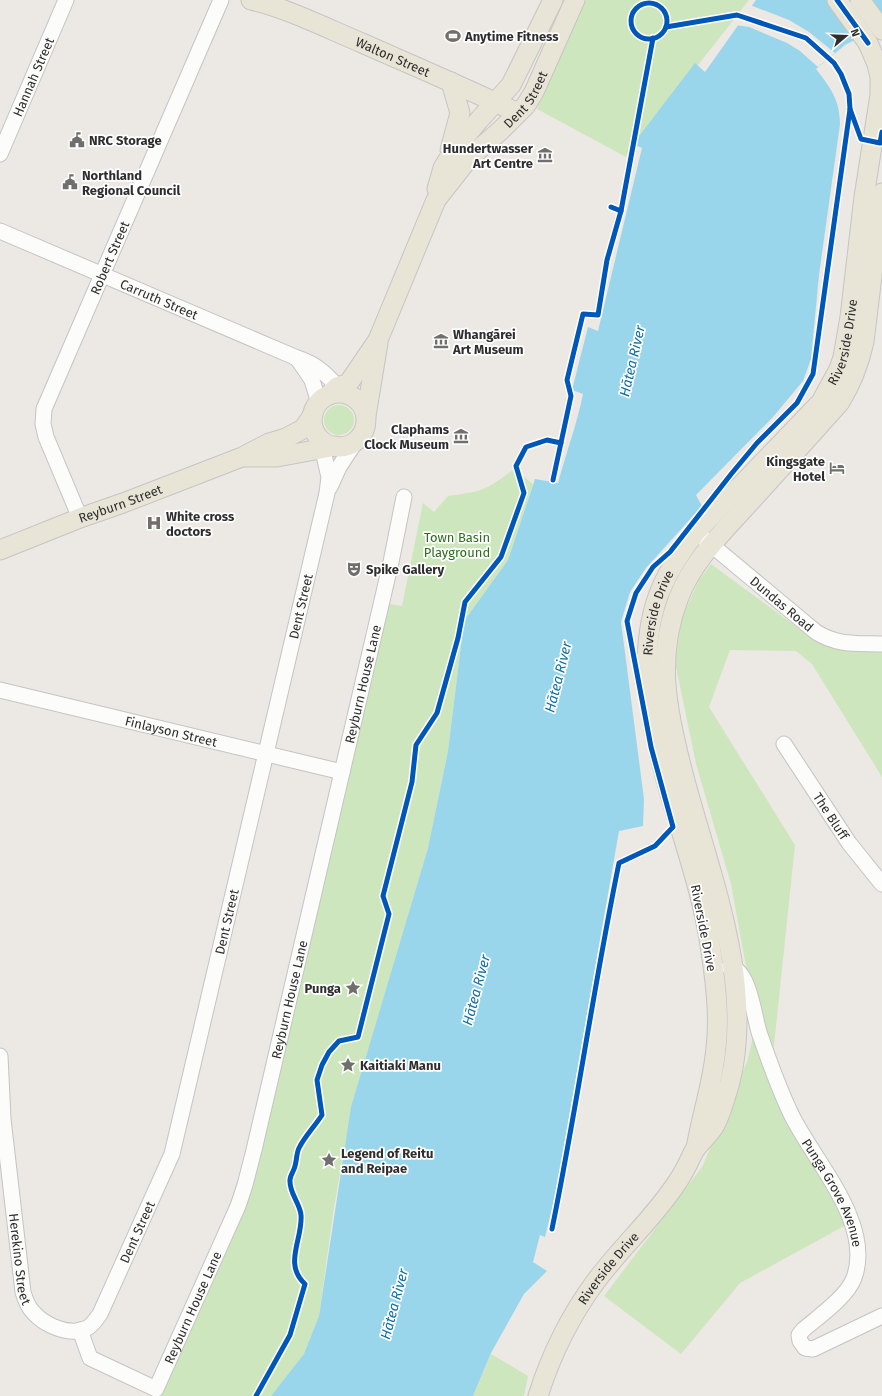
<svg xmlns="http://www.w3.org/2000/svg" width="882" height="1396" font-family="'Fira Sans',sans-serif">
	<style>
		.green { fill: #cee6be }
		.water { fill: #99d6ec }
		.pier { fill: #ece8e4 }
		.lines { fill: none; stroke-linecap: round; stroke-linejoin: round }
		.minor-casing { stroke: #c5c4c5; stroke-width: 17 }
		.major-casing { stroke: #c6c5c4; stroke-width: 21 }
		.minor { stroke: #fcfcfb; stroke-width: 15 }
		.major { stroke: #e8e4d6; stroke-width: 19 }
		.cycleway-casing { stroke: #fff; stroke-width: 8 }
		.cycleway { stroke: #0057b8; stroke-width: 5 }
		.labels { text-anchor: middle; stroke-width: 3.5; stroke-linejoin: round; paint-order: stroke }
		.poi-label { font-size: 13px; font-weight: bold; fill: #2e2e2e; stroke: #fff; text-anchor: start }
		.street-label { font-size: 13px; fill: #2e2e2e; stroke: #fff }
		.park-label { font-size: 13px; fill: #2c6e1b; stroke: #fff }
		.water-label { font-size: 14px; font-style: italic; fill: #0d6fa3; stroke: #fff }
	</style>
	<rect width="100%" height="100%" fill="#ece8e4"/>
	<g class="green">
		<path d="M586 0H749L626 157 537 109Z"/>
		<circle cx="339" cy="420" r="15"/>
		<path d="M514 469 533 484 508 560 464 621 448 751 428 848 353 1102 334 1207 319 1316 305 1354 271 1396H158L250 1193 389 604 402 606 423 503 434 512 448 496C482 492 487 490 514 469Z"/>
		<path d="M711 564 820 644 882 649V777L812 664 796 651 730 650 709 707 795 845 770 1084 846 1225 740 1283 681 1354 604 1296 702 1167 747 1062 752 1041 749 983 731 884 696 764 675 662 682 617 699 580Z"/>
		<path d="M491 1354 528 1376 524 1396H473Z"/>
	</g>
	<path class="water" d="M756 0H882V26L845 45 816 69C830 87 840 100 840 124L819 275 811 359 803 381 773 417 696 495 702 506 646 568 630 592 621 622 644 799 643 826 619 831 556 1192 545 1237 540 1235 533 1262 547 1271 524 1294 491 1353 473 1396H271L304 1354 319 1316 351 1107 428 848 448 751 464 621 508 560 535 479 558 483C566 453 577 424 583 394L572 390 588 327 598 331 642 148 633 144 695 63 705 72Z"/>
	<path class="pier" d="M750 5 789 20 809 32 835 53 818 67 800 51 787 43 749 27 736 25Z"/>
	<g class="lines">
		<g class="minor-casing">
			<g id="minor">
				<path id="s1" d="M0 154 66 0"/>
				<path id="s2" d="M0 231 297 358C318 364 330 378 343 393"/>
				<path d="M297 358 312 380 319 403"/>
				<path d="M330 487 339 467 356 441"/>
				<path id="s3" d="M80 518 46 437 43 424 44 409 221 0"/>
				<path id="s4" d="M696 532 816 632C838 646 857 643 882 644"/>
				<path id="s5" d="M0 690 342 772"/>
				<path id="s6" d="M784 744 849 843 882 884"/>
				<path id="s7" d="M729 967C750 968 754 1019 760 1035 769 1061 779 1089 791 1114 813 1160 874 1223 854 1278 847 1297 818 1317 803 1330L799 1335 800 1341 805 1348 813 1349 882 1316"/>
				<path id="s8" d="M0 1056 3 1119 23 1292C25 1299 28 1307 33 1312 44 1325 70 1337 87 1328 93 1325 96 1319 100 1314L172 1154 327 493 329 477 320 438"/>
				<path id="s9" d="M80 1330 90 1358 156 1389 238 1206 245 1185 254 1150 391 562 404 497"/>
			</g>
		</g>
		<g class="major-casing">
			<g id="major">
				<path id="s10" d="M251 0C289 9 326 28 362 43 414 66 466 88 518 113"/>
				<path d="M860 0 882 30"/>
				<path d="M450 150 460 113 451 82"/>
				<path d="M437 189 443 168 454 150 479 120 511 85 553 0"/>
				<circle cx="339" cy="420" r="27"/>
				<path id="s11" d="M329 395 337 387 348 384 378 340 436 200 469 158 501 130 526 105 534 92 575 0"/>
				<path d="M366 416 378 343"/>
				<path d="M245 457H277L336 446"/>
				<path id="s12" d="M0 550 80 518 123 503 242 457 269 443 286 438 303 429 313 415"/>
				<path id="s13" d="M696 1148C702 1114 713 1082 716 1048 720 1014 715 978 710 945 695 841 627 718 653 613 660 583 677 556 696 532L821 402 839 369 843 357 850 317 864 197 880 95V77L877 64 868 43 837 0"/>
				<path id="s14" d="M538 1396C551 1355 570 1316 596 1281 622 1246 655 1217 678 1181 685 1171 689 1161 694 1151 700 1142 710 1134 715 1125 722 1112 726 1095 730 1082 755 981 708 870 683 773 667 712 655 658 679 597 693 560 724 531 749 503 780 469 810 436 840 402 852 383 859 364 864 342L882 193"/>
			</g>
		</g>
		<use href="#minor" class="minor"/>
		<use href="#major" class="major"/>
		<g class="cycleway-casing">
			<g id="cycleway">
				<path d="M837 0 868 43"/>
				<circle cx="649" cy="21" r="18"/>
				<path d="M666 27 737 15 806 38 834 63 841 74 849 94 850 109 861 139 880 143 882 132"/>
				<path d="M621 211 653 38"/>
				<path d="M553 480 571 396 567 380 583 314 598 315 607 260 621 211 611 207"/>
				<path d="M552 1229C577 1107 594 984 619 863L655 846 673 827 651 747 627 621 636 593 653 567 670 552 732 473 757 443 797 403 813 374 850 109"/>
				<path d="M256 1396 290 1335 305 1284C283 1264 303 1239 301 1215 300 1203 289 1193 290 1180 290 1176 293 1172 294 1169 297 1162 296 1154 299 1148 305 1136 315 1126 322 1115L317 1080 322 1065 329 1052 339 1041 358 1037 389 914 383 896 412 782 416 745 437 713 458 638 465 602 501 557 524 493 516 466 526 447 547 440 561 443"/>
			</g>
		</g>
		<use href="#cycleway" class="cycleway"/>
	</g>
	<defs>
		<g id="stadium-bare" transform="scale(1.2)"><path d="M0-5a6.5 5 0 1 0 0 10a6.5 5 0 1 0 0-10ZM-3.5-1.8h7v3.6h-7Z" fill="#706f6e" stroke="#fff" stroke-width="2.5" paint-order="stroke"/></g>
		<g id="civic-bare" transform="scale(1.2)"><path d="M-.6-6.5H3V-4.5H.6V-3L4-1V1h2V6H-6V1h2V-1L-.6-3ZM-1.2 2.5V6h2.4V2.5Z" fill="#706f6e" stroke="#fff" stroke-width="2.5" paint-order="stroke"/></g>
		<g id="museum-bare" transform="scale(1.2)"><path d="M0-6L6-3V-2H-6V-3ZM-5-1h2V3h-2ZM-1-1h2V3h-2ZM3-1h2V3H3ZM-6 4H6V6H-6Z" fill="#706f6e" stroke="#fff" stroke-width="2.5" paint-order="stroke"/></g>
		<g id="hotel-bare" transform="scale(1.2)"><path d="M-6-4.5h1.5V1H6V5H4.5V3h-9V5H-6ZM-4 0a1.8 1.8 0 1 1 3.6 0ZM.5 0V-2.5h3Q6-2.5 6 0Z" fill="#706f6e" stroke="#fff" stroke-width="2.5" paint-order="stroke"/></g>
		<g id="hospital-bare" transform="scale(1.2)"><path d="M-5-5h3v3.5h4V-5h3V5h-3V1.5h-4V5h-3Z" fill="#706f6e" stroke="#fff" stroke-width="2.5" paint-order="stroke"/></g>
		<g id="theatre-bare" transform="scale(1.2)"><path d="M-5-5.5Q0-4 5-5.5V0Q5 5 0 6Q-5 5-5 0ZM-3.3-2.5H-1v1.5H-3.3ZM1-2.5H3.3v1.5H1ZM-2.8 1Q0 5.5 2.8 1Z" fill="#706f6e" stroke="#fff" stroke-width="2.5" paint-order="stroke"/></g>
		<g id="sight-bare" transform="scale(1.2)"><path d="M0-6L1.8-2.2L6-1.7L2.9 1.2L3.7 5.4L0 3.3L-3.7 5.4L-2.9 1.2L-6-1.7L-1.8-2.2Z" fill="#706f6e" stroke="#fff" stroke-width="2.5" paint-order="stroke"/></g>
	</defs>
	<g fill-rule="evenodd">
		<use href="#stadium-bare" x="453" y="36"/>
		<use href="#civic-bare" x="77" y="140"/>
		<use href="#museum-bare" x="545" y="155"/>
		<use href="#civic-bare" x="70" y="182"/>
		<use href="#museum-bare" x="441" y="341"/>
		<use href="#museum-bare" x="461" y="436"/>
		<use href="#hotel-bare" x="837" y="468"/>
		<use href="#hospital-bare" x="154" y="523"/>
		<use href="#theatre-bare" x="354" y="569"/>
		<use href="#sight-bare" x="353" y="988"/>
		<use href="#sight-bare" x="348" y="1065"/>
		<use href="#sight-bare" x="329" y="1160"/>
	</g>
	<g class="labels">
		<g class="poi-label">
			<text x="465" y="41">Anytime Fitness</text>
			<text x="89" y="145">NRC Storage</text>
			<text x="533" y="153" text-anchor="end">Hundertwasser<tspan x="533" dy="15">Art Centre</tspan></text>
			<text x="82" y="180">Northland<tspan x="82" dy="15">Regional Council</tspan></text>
			<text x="453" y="339">Whangārei<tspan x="453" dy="15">Art Museum</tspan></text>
			<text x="449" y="434" text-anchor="end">Claphams<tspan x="449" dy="15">Clock Museum</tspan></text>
			<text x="825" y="466" text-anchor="end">Kingsgate<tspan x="825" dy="15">Hotel</tspan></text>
			<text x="166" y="521">White cross<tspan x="166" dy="15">doctors</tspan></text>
			<text x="366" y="574">Spike Gallery</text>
			<text x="341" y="993" text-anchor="end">Punga</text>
			<text x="360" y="1070">Kaitiaki Manu</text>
			<text x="341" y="1158">Legend of Reitu<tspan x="341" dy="15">and Reipae</tspan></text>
		</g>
		<g class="street-label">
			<text dy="5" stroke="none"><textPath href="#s10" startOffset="153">Walton Street</textPath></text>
			<text dy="5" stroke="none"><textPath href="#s1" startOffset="84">Hannah Street</textPath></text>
			<text dy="5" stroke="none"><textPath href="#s11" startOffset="363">Dent Street</textPath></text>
			<text dy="5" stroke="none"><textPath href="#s3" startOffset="281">Robert Street</textPath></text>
			<text dy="5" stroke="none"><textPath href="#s2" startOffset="173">Carruth Street</textPath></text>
			<text dy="5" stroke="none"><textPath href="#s13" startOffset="883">Riverside Drive</textPath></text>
			<text dy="5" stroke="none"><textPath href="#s12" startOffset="129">Reyburn Street</textPath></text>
			<text dy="5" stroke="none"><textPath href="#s4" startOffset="112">Dundas Road</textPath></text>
			<text dy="5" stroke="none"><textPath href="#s8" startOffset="1077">Dent Street</textPath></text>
			<text dy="5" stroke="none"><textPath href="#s13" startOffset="547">Riverside Drive</textPath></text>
			<text dy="5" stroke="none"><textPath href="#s9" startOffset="840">Reyburn House Lane</textPath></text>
			<text dy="5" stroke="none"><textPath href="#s5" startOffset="176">Finlayson Street</textPath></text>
			<text dy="5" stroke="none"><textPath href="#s6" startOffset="86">The Bluff</textPath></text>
			<text dy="5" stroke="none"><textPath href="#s8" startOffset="753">Dent Street</textPath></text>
			<text transform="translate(704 928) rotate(79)" y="5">Riverside Drive</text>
			<text dy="5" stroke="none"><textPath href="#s9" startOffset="516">Reyburn House Lane</textPath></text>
			<text dy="5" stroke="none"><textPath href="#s7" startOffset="253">Punga Grove Avenue</textPath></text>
			<text dy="5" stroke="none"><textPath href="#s8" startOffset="429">Dent Street</textPath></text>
			<text dy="5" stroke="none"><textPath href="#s8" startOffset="204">Herekino Street</textPath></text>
			<text dy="5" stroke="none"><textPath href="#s14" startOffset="147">Riverside Drive</textPath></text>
			<text dy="5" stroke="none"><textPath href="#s9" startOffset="192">Reyburn House Lane</textPath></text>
		</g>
		<g class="park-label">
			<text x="457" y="542">Town Basin<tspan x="457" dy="15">Playground</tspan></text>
		</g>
		<g class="water-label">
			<text transform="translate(632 361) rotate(-77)" y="5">Hātea River</text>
			<text transform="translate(558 677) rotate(-76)" y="5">Hātea River</text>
			<text transform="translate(476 990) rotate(-75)" y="5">Hātea River</text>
			<text transform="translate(394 1304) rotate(-75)" y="5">Hātea River</text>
		</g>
	</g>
	<g transform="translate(846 36) rotate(71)" stroke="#ffffff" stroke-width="3" paint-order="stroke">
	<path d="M0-3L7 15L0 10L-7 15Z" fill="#2e2e2e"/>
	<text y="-6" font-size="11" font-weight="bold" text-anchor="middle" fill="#2e2e2e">N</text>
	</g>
</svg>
